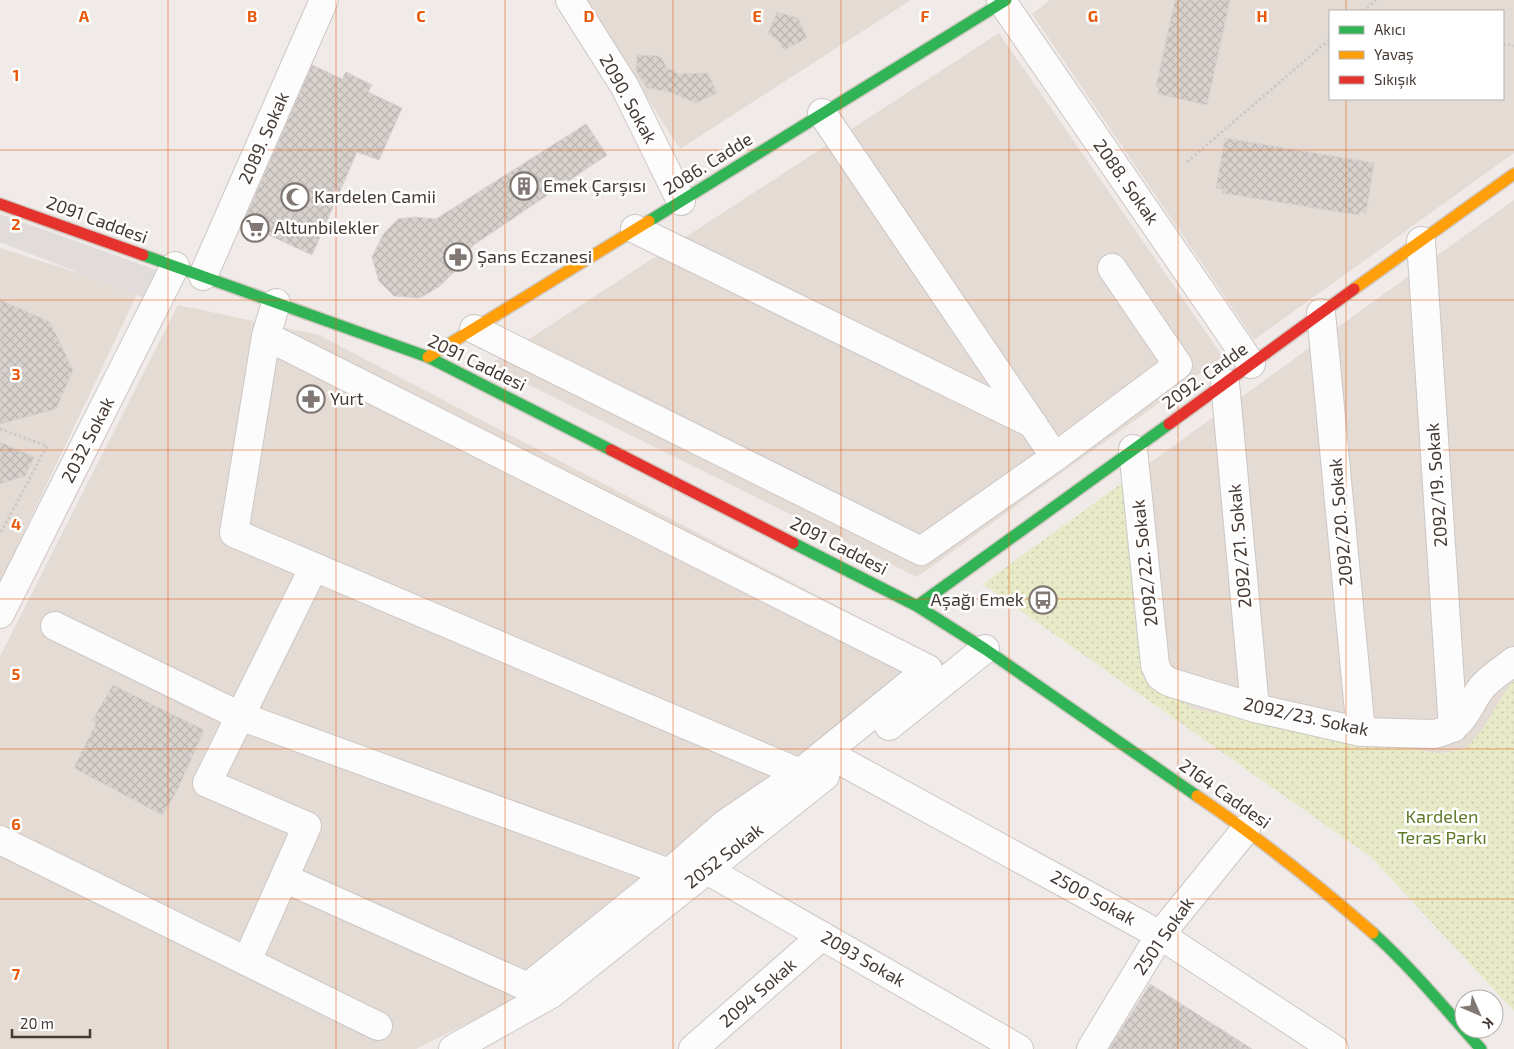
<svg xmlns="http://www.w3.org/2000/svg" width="1514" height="1049" font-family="'Exo 2',sans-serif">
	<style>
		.residential { fill: #e4dbd5; fill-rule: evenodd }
		.park { fill: url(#park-dots) }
		.parking { fill: #e1dcd9 }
		.building { fill: url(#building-cross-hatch); stroke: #d8d1ce }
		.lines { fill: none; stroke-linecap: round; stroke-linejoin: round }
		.street-casing { stroke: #ccc7c4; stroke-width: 30 }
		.fast-casing { stroke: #d1c7c0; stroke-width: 14 }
		.slow-casing { stroke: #d1c7c0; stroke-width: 14 }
		.jam-casing { stroke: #d1c7c0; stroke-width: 14 }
		.path { stroke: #cec9c6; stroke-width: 3; stroke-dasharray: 2.5 2.5; stroke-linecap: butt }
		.street { stroke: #fdfcfc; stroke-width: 28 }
		.fast { stroke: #30b455; stroke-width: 11 }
		.slow { stroke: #ff9f0a; stroke-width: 11 }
		.jam { stroke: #e5322d; stroke-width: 11 }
		.grid { fill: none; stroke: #e8590c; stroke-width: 1; stroke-opacity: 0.55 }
		.labels { text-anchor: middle; stroke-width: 5; stroke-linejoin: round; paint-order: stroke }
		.street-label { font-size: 18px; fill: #453a34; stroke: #fff }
		.poi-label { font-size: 18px; fill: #453a34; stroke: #fff; text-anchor: start }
		.park-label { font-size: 18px; fill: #5d7826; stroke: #fff }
		.grid-label { font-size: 16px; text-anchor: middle; font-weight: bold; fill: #e8590c; stroke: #fff; stroke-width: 5; stroke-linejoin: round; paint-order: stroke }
	</style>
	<defs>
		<pattern id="park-dots" width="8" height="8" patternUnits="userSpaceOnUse" patternTransform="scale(1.25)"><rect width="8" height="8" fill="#e7eac7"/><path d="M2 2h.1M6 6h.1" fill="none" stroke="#c8c9ac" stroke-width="1.8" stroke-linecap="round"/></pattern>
		<pattern id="building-cross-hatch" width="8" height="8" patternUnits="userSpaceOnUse" patternTransform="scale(1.25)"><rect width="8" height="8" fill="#d8d2cf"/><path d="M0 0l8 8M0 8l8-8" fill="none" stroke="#bbb5b2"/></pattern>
	</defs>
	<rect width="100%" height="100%" fill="#f0ebe8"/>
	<g class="residential">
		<path d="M584 0H911L680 149Z"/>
		<path d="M1050 0H1514V153L1254 340 1032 14ZM1330 11H1503V99H1330Z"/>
		<path d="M999 33 1223 357 917 577 489 365Z"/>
		<path d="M1514 200V681L1509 686 1482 730 1466 748 1441 754 1193 709 1151 679 1122 483Z"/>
		<path d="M0 248 138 292 0 583Z"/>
		<path d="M178 305 319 335 950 665 556 979 416 1049H0V656Z"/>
	</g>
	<path class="park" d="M1122 483 1151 679 1193 709 1441 754 1466 748 1482 730 1509 686 1514 681V1011L1371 857 983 584Z"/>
	<path class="parking" d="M0 214 162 272 149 300 0 242Z"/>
	<g class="building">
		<path d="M1175 0H1230L1207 105 1158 94 1159 88 1156 87Z"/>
		<path d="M777 12 798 18 807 38 784 50 778 40 768 34Z"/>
		<path d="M637 55 660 56 667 68 679 74 708 73 717 93 696 103 670 92 647 88 636 71Z"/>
		<path d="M312 65 342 79 346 72 372 85 368 92 402 108 379 160 357 152 312 255 243 223Z"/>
		<path d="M586 124 607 155 475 244 468 251 455 271 440 286 420 298 394 296 379 281 372 257 384 233 398 219 415 217 436 219Z"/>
		<path d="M1225 138 1374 163 1366 213 1360 211 1359 215 1222 193V189L1216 188Z"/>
		<path d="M0 300 50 322 73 370 56 409 0 424Z"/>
		<path d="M0 442 34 457 25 476 0 484Z"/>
		<path d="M113 685 204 730 177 791 162 815 74 768 96 723 92 721Z"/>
		<path d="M1150 984 1252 1049H1109Z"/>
	</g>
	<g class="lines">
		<g class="street-casing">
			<g id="street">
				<path d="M570 0 625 87 681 201"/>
				<path d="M1001 0 1251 364"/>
				<path d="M822 113 1055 457"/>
				<path d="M635 229 1033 424"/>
				<path d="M1421 241 1453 728"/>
				<path d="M203 276 324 0"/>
				<path d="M276 303 266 336 234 533 800 773"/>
				<path d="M1321 313 1361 732"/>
				<path d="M474 329 921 551 1055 457 1178 365 1112 268"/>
				<path d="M266 336 928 669 800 773 725 824 669 873 528 987 284 878"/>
				<path d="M1225 383 1255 708"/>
				<path d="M1133 449 1155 665 1160 676 1169 682 1255 708 1361 732 1434 734C1467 727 1465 708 1483 686 1492 676 1504 669 1514 661"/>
				<path d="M0 614 175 266"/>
				<path d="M55 626 240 716 669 873"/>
				<path d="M889 726 985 649"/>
				<path d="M843 762 1160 935 1334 1049"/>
				<path d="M0 840 378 1026"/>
				<path d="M707 870 1019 1049"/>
				<path d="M247 961 307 826 207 783 314 567"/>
				<path d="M453 1049 551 994 825 776"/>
				<path d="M693 1049 822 936"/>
				<path d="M1091 1049 1160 935 1246 829"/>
			</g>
		</g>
		<g class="fast-casing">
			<g id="fast">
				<path d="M649 221 1006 0"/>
				<path d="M143 255 428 357 611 450"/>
				<path d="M793 543 917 606 985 649 1197 796"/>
				<path d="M917 606 1169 424"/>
				<path d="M1373 933C1412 968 1446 1010 1481 1049"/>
			</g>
		</g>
		<g class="slow-casing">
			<g id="slow">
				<path d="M1354 289 1514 174"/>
				<path d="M428 357 649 221"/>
				<path d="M1197 796C1259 838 1317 884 1373 933"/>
			</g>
		</g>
		<g class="jam-casing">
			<g id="jam">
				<path d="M0 204 143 255"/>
				<path d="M1169 424 1354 289"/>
				<path d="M611 450 793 543"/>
			</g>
		</g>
		<g class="path">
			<path d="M1363 11 1376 0"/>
			<path d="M1503 44 1514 46"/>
			<path d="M1187 162 1330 39"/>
			<path d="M0 371 4 373"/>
			<path d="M0 429 47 446 0 534"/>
		</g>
		<use href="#street" class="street"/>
		<use href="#fast" class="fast"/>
		<use href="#slow" class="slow"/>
		<use href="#jam" class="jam"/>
	</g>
	<path class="grid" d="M168 0V1049M336 0V1049M505 0V1049M673 0V1049M841 0V1049M1009 0V1049M1178 0V1049M1346 0V11M1346 99V1049M0 150H1514M0 300H1514M0 450H1514M0 599H1514M0 749H1514M0 899H1514"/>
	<defs>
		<g id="building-ring" transform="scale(1.4375)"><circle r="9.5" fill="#fff" stroke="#817873" stroke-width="1.5"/><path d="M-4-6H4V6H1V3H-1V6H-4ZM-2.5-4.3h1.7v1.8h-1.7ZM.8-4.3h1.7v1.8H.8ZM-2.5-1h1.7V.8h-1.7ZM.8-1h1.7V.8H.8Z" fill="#817873"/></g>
		<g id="mosque-ring" transform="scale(1.4375)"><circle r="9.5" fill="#fff" stroke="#817873" stroke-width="1.5"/><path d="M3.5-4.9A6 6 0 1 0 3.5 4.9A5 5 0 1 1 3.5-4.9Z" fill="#817873"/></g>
		<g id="supermarket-ring" transform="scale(1.4375)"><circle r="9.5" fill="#fff" stroke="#817873" stroke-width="1.5"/><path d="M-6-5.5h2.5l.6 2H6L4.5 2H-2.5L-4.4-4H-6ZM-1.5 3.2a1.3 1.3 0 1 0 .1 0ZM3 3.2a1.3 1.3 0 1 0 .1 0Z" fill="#817873"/></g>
		<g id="pharmacy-ring" transform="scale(1.4375)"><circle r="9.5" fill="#fff" stroke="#817873" stroke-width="1.5"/><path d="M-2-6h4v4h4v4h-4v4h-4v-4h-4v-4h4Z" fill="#817873"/></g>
		<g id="bus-ring" transform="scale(1.4375)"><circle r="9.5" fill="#fff" stroke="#817873" stroke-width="1.5"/><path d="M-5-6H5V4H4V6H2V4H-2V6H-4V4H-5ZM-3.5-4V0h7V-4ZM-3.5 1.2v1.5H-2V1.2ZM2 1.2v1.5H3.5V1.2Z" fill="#817873"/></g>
	</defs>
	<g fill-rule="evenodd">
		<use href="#building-ring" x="524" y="186"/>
		<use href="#mosque-ring" x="295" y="197"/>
		<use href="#supermarket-ring" x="255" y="228"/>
		<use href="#pharmacy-ring" x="458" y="257"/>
		<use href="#pharmacy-ring" x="311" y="399"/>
		<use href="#bus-ring" x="1043" y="600"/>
	</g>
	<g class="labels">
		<g class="street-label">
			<text transform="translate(628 99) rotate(61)" y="6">2090. Sokak</text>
			<text transform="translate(264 138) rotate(-66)" y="6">2089. Sokak</text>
			<text transform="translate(708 164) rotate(-32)" y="6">2086. Cadde</text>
			<text transform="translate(1126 182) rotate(55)" y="6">2088. Sokak</text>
			<text transform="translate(97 220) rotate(20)" y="6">2091 Caddesi</text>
			<text transform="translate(477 363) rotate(26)" y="6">2091 Caddesi</text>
			<text transform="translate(1205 376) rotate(-36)" y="6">2092. Cadde</text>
			<text transform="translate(88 440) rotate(-63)" y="6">2032 Sokak</text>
			<text transform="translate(1437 485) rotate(-94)" y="6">2092/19. Sokak</text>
			<text transform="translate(1341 522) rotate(-95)" y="6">2092/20. Sokak</text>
			<text transform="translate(839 546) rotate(27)" y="6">2091 Caddesi</text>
			<text transform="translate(1240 546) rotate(-95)" y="6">2092/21. Sokak</text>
			<text transform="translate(1145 563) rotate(-96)" y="6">2092/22. Sokak</text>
			<text transform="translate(1306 717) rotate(12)" y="6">2092/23. Sokak</text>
			<text transform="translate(1225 794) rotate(35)" y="6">2164 Caddesi</text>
			<text transform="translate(724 856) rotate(-38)" y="6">2052 Sokak</text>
			<text transform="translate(1093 898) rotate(29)" y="6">2500 Sokak</text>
			<text transform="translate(1164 936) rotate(-55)" y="6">2501 Sokak</text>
			<text transform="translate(863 959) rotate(30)" y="6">2093 Sokak</text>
			<text transform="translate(758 993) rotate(-41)" y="6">2094 Sokak</text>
		</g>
		<g class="poi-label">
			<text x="543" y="192">Emek Çarşısı</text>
			<text x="314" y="203">Kardelen Camii</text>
			<text x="274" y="234">Altunbilekler</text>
			<text x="477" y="263">Şans Eczanesi</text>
			<text x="330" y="405">Yurt</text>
			<text x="1024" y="606" text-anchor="end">Aşağı Emek</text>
		</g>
		<g class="park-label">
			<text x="1442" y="823">Kardelen<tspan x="1442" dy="21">Teras Parkı</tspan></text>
		</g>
	</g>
	<g class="grid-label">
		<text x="84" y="22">A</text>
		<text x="252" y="22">B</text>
		<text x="421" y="22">C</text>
		<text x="589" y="22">D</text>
		<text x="757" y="22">E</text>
		<text x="925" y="22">F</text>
		<text x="1093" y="22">G</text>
		<text x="1262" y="22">H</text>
		<text x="16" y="81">1</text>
		<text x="16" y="230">2</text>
		<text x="16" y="380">3</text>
		<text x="16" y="530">4</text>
		<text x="16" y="680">5</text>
		<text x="16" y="830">6</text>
		<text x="16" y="980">7</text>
	</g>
	<rect x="1329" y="10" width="175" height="90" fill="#ffffff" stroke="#b5b0ae"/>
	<rect x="1339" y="26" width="25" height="8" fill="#30b455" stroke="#b5b0ae"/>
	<text x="1374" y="35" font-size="15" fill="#453a34">Akıcı</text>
	<rect x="1339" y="51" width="25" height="8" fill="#ff9f0a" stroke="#b5b0ae"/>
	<text x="1374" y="60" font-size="15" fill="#453a34">Yavaş</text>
	<rect x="1339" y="76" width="25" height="8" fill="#e5322d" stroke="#b5b0ae"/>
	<text x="1374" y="85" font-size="15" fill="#453a34">Sıkışık</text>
	<g transform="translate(1479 1014) rotate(135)"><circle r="24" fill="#ffffff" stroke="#b5b0ae"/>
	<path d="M0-4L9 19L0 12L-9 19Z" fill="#817873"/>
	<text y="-8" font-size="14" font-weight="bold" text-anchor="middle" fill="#453a34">K</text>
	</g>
	<path d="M12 1029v8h78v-8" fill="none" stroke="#453a34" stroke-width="2.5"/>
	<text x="20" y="1029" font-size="15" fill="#453a34" stroke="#ffffff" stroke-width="4" paint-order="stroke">20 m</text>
</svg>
